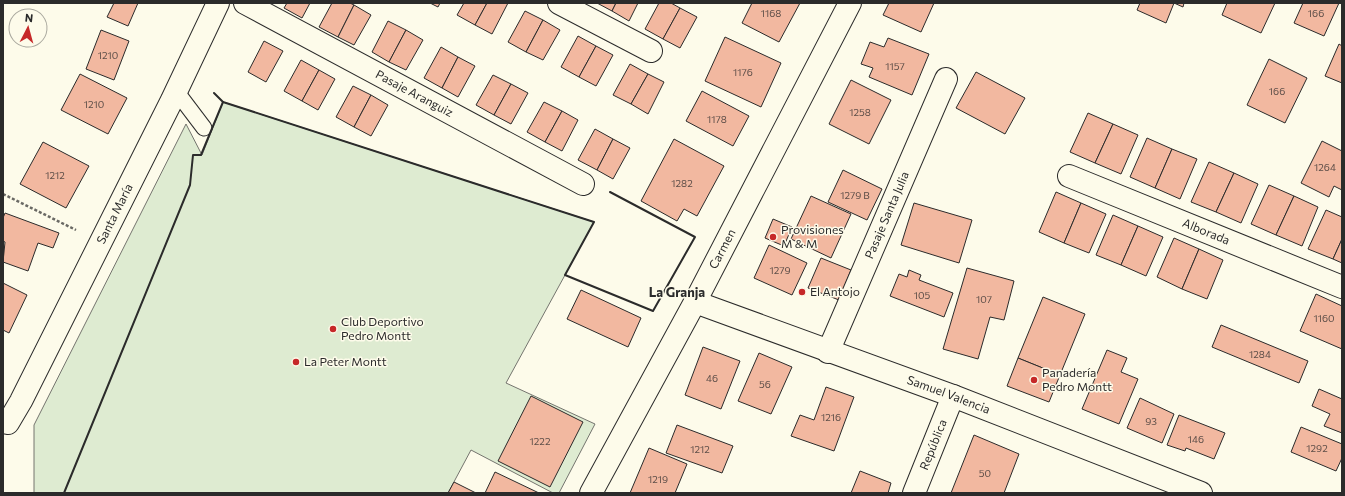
<svg xmlns="http://www.w3.org/2000/svg" width="1345" height="496" font-family="Commissioner,sans-serif">
	<style>
		.green { fill: #deebd1; stroke: #74746e }
		.building { fill: #f2b8a0; stroke: #2b2b2b }
		.lines { fill: none; stroke-linecap: round; stroke-linejoin: round }
		.lane-casing { stroke: #2b2b2b; stroke-width: 17 }
		.street-casing { stroke: #2b2b2b; stroke-width: 24 }
		.path { stroke: #6a6964; stroke-width: 2.5; stroke-dasharray: 3 2; stroke-linecap: butt }
		.lane { stroke: #fdfbea; stroke-width: 15 }
		.street { stroke: #fdfbea; stroke-width: 22 }
		.wall { stroke: #2b2b2b; stroke-width: 2 }
		.poi-dot { fill: #c62828; stroke: #fdfbea; stroke-width: 1.5 }
		.labels { text-anchor: middle; stroke-width: 3; stroke-linejoin: round; paint-order: stroke }
		.number-label { font-size: 10px; fill: #5d4e48 }
		.street-label { font-size: 12px; fill: #2b2b2b; stroke: #fdfbea }
		.poi-label { font-size: 12px; fill: #2b2b2b; stroke: #fdfbea; text-anchor: start }
		.neighbourhood-label { font-size: 13px; font-weight: bold; fill: #2b2b2b; stroke: #fdfbea }
	</style>
	<rect width="100%" height="100%" fill="#fdfbea"/>
	<path class="green" d="M223 102 594 222 506 383 595 424 559 493H553L471 450 448 493H34V425L186 124 202 155Z"/>
	<g class="building">
		<path d="M114 3H138L128 26 107 17Z"/>
		<path d="M287 3H310L302 18 284 8Z"/>
		<path d="M332 3H350L354 5 338 37 319 27Z"/>
		<path d="M430 3H440L438 7Z"/>
		<path d="M464 3H487L475 25 457 15Z"/>
		<path d="M487 3H508L492 34 475 25Z"/>
		<path d="M597 3H616L612 11Z"/>
		<path d="M616 3H638L629 21 612 11Z"/>
		<path d="M659 3H671L680 8 663 39 645 29Z"/>
		<path d="M752 3H800L779 42 742 23Z"/>
		<path d="M889 3H934L921 32 883 15Z"/>
		<path d="M1140 3H1184L1183 7 1174 3 1166 23 1137 10Z"/>
		<path d="M1227 3H1275L1261 33 1222 15Z"/>
		<path d="M1303 3H1339L1324 36 1294 23Z"/>
		<path d="M354 5 371 15 354 45 338 37Z"/>
		<path d="M680 8 697 17 680 48 663 39Z"/>
		<path d="M525 11 543 20 526 52 508 42Z"/>
		<path d="M543 20 560 30 543 60 526 52Z"/>
		<path d="M388 21 406 30 389 62 372 52Z"/>
		<path d="M101 30 129 41 114 80 86 69Z"/>
		<path d="M406 30 423 40 406 70 389 62Z"/>
		<path d="M578 36 596 46 579 77 561 67Z"/>
		<path d="M725 37 781 63 761 107 705 81Z"/>
		<path d="M888 38 929 54 912 95 869 77 873 68 861 64 870 42 884 47Z"/>
		<path d="M264 41 283 51 266 82 248 72Z"/>
		<path d="M1339 44 1342 46V83L1325 76Z"/>
		<path d="M596 46 613 55 596 86 579 77Z"/>
		<path d="M441 47 458 57 442 88 424 78Z"/>
		<path d="M458 57 475 66 458 97 442 88Z"/>
		<path d="M1269 59 1307 78 1285 123 1247 105Z"/>
		<path d="M301 60 319 70 302 101 284 91Z"/>
		<path d="M630 64 648 74 631 104 613 95Z"/>
		<path d="M319 70 335 79 318 110 302 101Z"/>
		<path d="M976 72 1025 98 1005 134 956 108Z"/>
		<path d="M80 74 127 98 108 134 61 110Z"/>
		<path d="M648 74 664 82 648 114 631 104Z"/>
		<path d="M493 75 511 84 494 115 476 105Z"/>
		<path d="M851 80 891 100 869 144 829 124Z"/>
		<path d="M511 84 528 93 511 124 494 115Z"/>
		<path d="M353 86 371 95 354 127 336 117Z"/>
		<path d="M702 91 749 116 733 146 686 121Z"/>
		<path d="M371 95 388 105 371 136 354 127Z"/>
		<path d="M544 102 562 111 545 142 527 132Z"/>
		<path d="M562 111 578 120 562 151 545 142Z"/>
		<path d="M1088 113 1113 124 1095 163 1070 152Z"/>
		<path d="M1113 124 1138 135 1121 174 1095 163Z"/>
		<path d="M595 129 613 139 597 170 578 160Z"/>
		<path d="M1147 138 1172 149 1155 188 1130 177Z"/>
		<path d="M613 139 630 148 613 179 597 170Z"/>
		<path d="M674 139 724 166 697 216 684 209 677 221 641 201Z"/>
		<path d="M1322 141 1342 151V190L1334 186 1329 197 1301 183Z"/>
		<path d="M43 142 89 166 66 208 20 184Z"/>
		<path d="M1172 149 1197 159 1180 199 1155 188Z"/>
		<path d="M1209 162 1234 173 1216 212 1191 202Z"/>
		<path d="M843 170 882 189 867 220 828 202Z"/>
		<path d="M1234 173 1258 184 1241 223 1216 212Z"/>
		<path d="M1269 185 1294 196 1276 235 1251 224Z"/>
		<path d="M1056 192 1081 203 1064 243 1039 232Z"/>
		<path d="M811 196 851 214 831 258 791 239Z"/>
		<path d="M1294 196 1318 207 1302 246 1276 235Z"/>
		<path d="M914 203 972 220 959 263 901 245Z"/>
		<path d="M1081 203 1106 214 1089 253 1064 243Z"/>
		<path d="M1326 210 1342 217V239L1333 259 1308 249Z"/>
		<path d="M5 213 59 233 53 248 38 243 28 271 3 262 5 242 3 241V218Z"/>
		<path d="M1113 215 1138 226 1121 265 1096 255Z"/>
		<path d="M773 219 792 227 784 246 765 238Z"/>
		<path d="M1138 226 1163 237 1146 276 1121 265Z"/>
		<path d="M1174 238 1199 249 1182 289 1157 277Z"/>
		<path d="M1342 239V263L1333 259Z"/>
		<path d="M769 245 807 263 792 295 754 278Z"/>
		<path d="M1199 249 1223 260 1207 299 1182 289Z"/>
		<path d="M821 258 851 270 839 300 808 288Z"/>
		<path d="M967 268 1014 281 1004 320 990 317 978 359 943 349Z"/>
		<path d="M909 270 921 275 919 280 953 293 944 317 890 296 899 274 907 277Z"/>
		<path d="M3 283 27 295 9 333 3 330Z"/>
		<path d="M581 290 641 318 628 347 567 319Z"/>
		<path d="M1316 294 1342 306V349L1300 331Z"/>
		<path d="M1043 297 1085 314 1060 375 1018 358Z"/>
		<path d="M1221 325 1308 361 1299 383 1212 347Z"/>
		<path d="M703 347 740 361 721 409 685 395Z"/>
		<path d="M1107 350 1127 358 1121 372 1138 379 1119 424 1082 409Z"/>
		<path d="M759 353 792 367 771 414 738 401Z"/>
		<path d="M1018 358 1060 375 1049 402 1007 386Z"/>
		<path d="M826 387 854 397 834 451 791 436 800 415 814 420Z"/>
		<path d="M1319 389 1342 399V433L1324 426 1330 414 1312 406Z"/>
		<path d="M531 396 583 422 550 487 498 461Z"/>
		<path d="M1140 398 1174 414 1162 443 1127 428Z"/>
		<path d="M1179 415 1225 433 1214 459 1186 448 1185 451 1167 445Z"/>
		<path d="M677 425 733 446 722 473 666 453Z"/>
		<path d="M1301 427 1342 444V458L1336 471 1291 452Z"/>
		<path d="M974 435 1019 454 1004 493H951Z"/>
		<path d="M649 448 687 464 675 493H630Z"/>
		<path d="M860 471 891 483 888 493H851Z"/>
		<path d="M495 472 539 493H485Z"/>
		<path d="M454 482 476 493H448Z"/>
	</g>
	<g class="lines">
		<g class="lane-casing">
			<path id="lane" d="M176 91 204 128"/>
		</g>
		<g class="street-casing">
			<g id="street">
				<path id="s1" d="M245 3 583 184"/>
				<path d="M559 3 651 51"/>
				<path id="s2" d="M1069 176 1342 287"/>
				<path id="s3" d="M695 302 953 396 1201 493"/>
				<path id="s4" d="M828 352 946 79"/>
				<path id="s5" d="M3 422 8 423 21 401 172 100 218 3"/>
				<path id="s6" d="M591 493 695 302 850 3"/>
				<path id="s7" d="M914 493 953 396"/>
			</g>
		</g>
		<path class="path" d="M3 194 76 230"/>
		<use href="#lane" class="lane"/>
		<use href="#street" class="street"/>
		<g class="wall">
			<path d="M214 93 223 102 594 222 565 275 653 311 695 237 610 192"/>
			<path d="M64 493 190 185 193 155H201L223 102"/>
		</g>
	</g>
	<g class="poi-dot">
		<circle cx="773" cy="237" r="4"/>
		<circle cx="802" cy="292" r="4"/>
		<circle cx="333" cy="329" r="4"/>
		<circle cx="296" cy="362" r="4"/>
		<circle cx="1034" cy="380" r="4"/>
	</g>
	<g class="labels">
		<g class="number-label">
			<text x="771" y="17">1168</text>
			<text x="1316" y="17">166</text>
			<text x="108" y="59">1210</text>
			<text x="895" y="70">1157</text>
			<text x="743" y="76">1176</text>
			<text x="1277" y="95">166</text>
			<text x="94" y="108">1210</text>
			<text x="860" y="116">1258</text>
			<text x="717" y="123">1178</text>
			<text x="1325" y="171">1264</text>
			<text x="55" y="179">1212</text>
			<text x="682" y="187">1282</text>
			<text x="855" y="199">1279 B</text>
			<text x="780" y="274">1279</text>
			<text x="922" y="299">105</text>
			<text x="984" y="303">107</text>
			<text x="1324" y="322">1160</text>
			<text x="1260" y="358">1284</text>
			<text x="712" y="382">46</text>
			<text x="765" y="388">56</text>
			<text x="831" y="421">1216</text>
			<text x="1151" y="425">93</text>
			<text x="1196" y="443">146</text>
			<text x="540" y="445">1222</text>
			<text x="1317" y="452">1292</text>
			<text x="700" y="453">1212</text>
			<text x="985" y="477">50</text>
			<text x="658" y="483">1219</text>
		</g>
		<g class="street-label">
			<text dy="4" stroke="none"><textPath href="#s1" startOffset="192">Pasaje Aranguiz</textPath></text>
			<text dy="4" stroke="none"><textPath href="#s5" startOffset="240">Santa María</textPath></text>
			<text dy="4" stroke="none"><textPath href="#s4" startOffset="149">Pasaje Santa Julia</textPath></text>
			<text dy="4" stroke="none"><textPath href="#s2" startOffset="148">Alborada</textPath></text>
			<text dy="4" stroke="none"><textPath href="#s6" startOffset="277">Carmen</textPath></text>
			<text dy="4" stroke="none"><textPath href="#s3" startOffset="270">Samuel Valencia</textPath></text>
			<text dy="4" stroke="none"><textPath href="#s7" startOffset="52">República</textPath></text>
		</g>
		<g class="poi-label">
			<text x="781" y="234">Provisiones<tspan x="781" dy="14">M &amp; M</tspan></text>
			<text x="810" y="296">El Antojo</text>
			<text x="341" y="326">Club Deportivo<tspan x="341" dy="14">Pedro Montt</tspan></text>
			<text x="304" y="366">La Peter Montt</text>
			<text x="1042" y="377">Panadería<tspan x="1042" dy="14">Pedro Montt</tspan></text>
		</g>
		<g class="neighbourhood-label">
			<text x="677" y="297">La Granja</text>
		</g>
	</g>
	<rect width="1345" height="496" fill="none" stroke="#2b2b2b" stroke-width="8"/>
	<g transform="translate(28 28) rotate(6)"><circle r="19" fill="#fdfbea" stroke="#a9a89e"/>
	<path d="M0-3L7 15L0 10L-7 15Z" fill="#c62828"/>
	<text y="-6" font-size="11" font-weight="bold" text-anchor="middle" fill="#2b2b2b">N</text>
	</g>
</svg>
